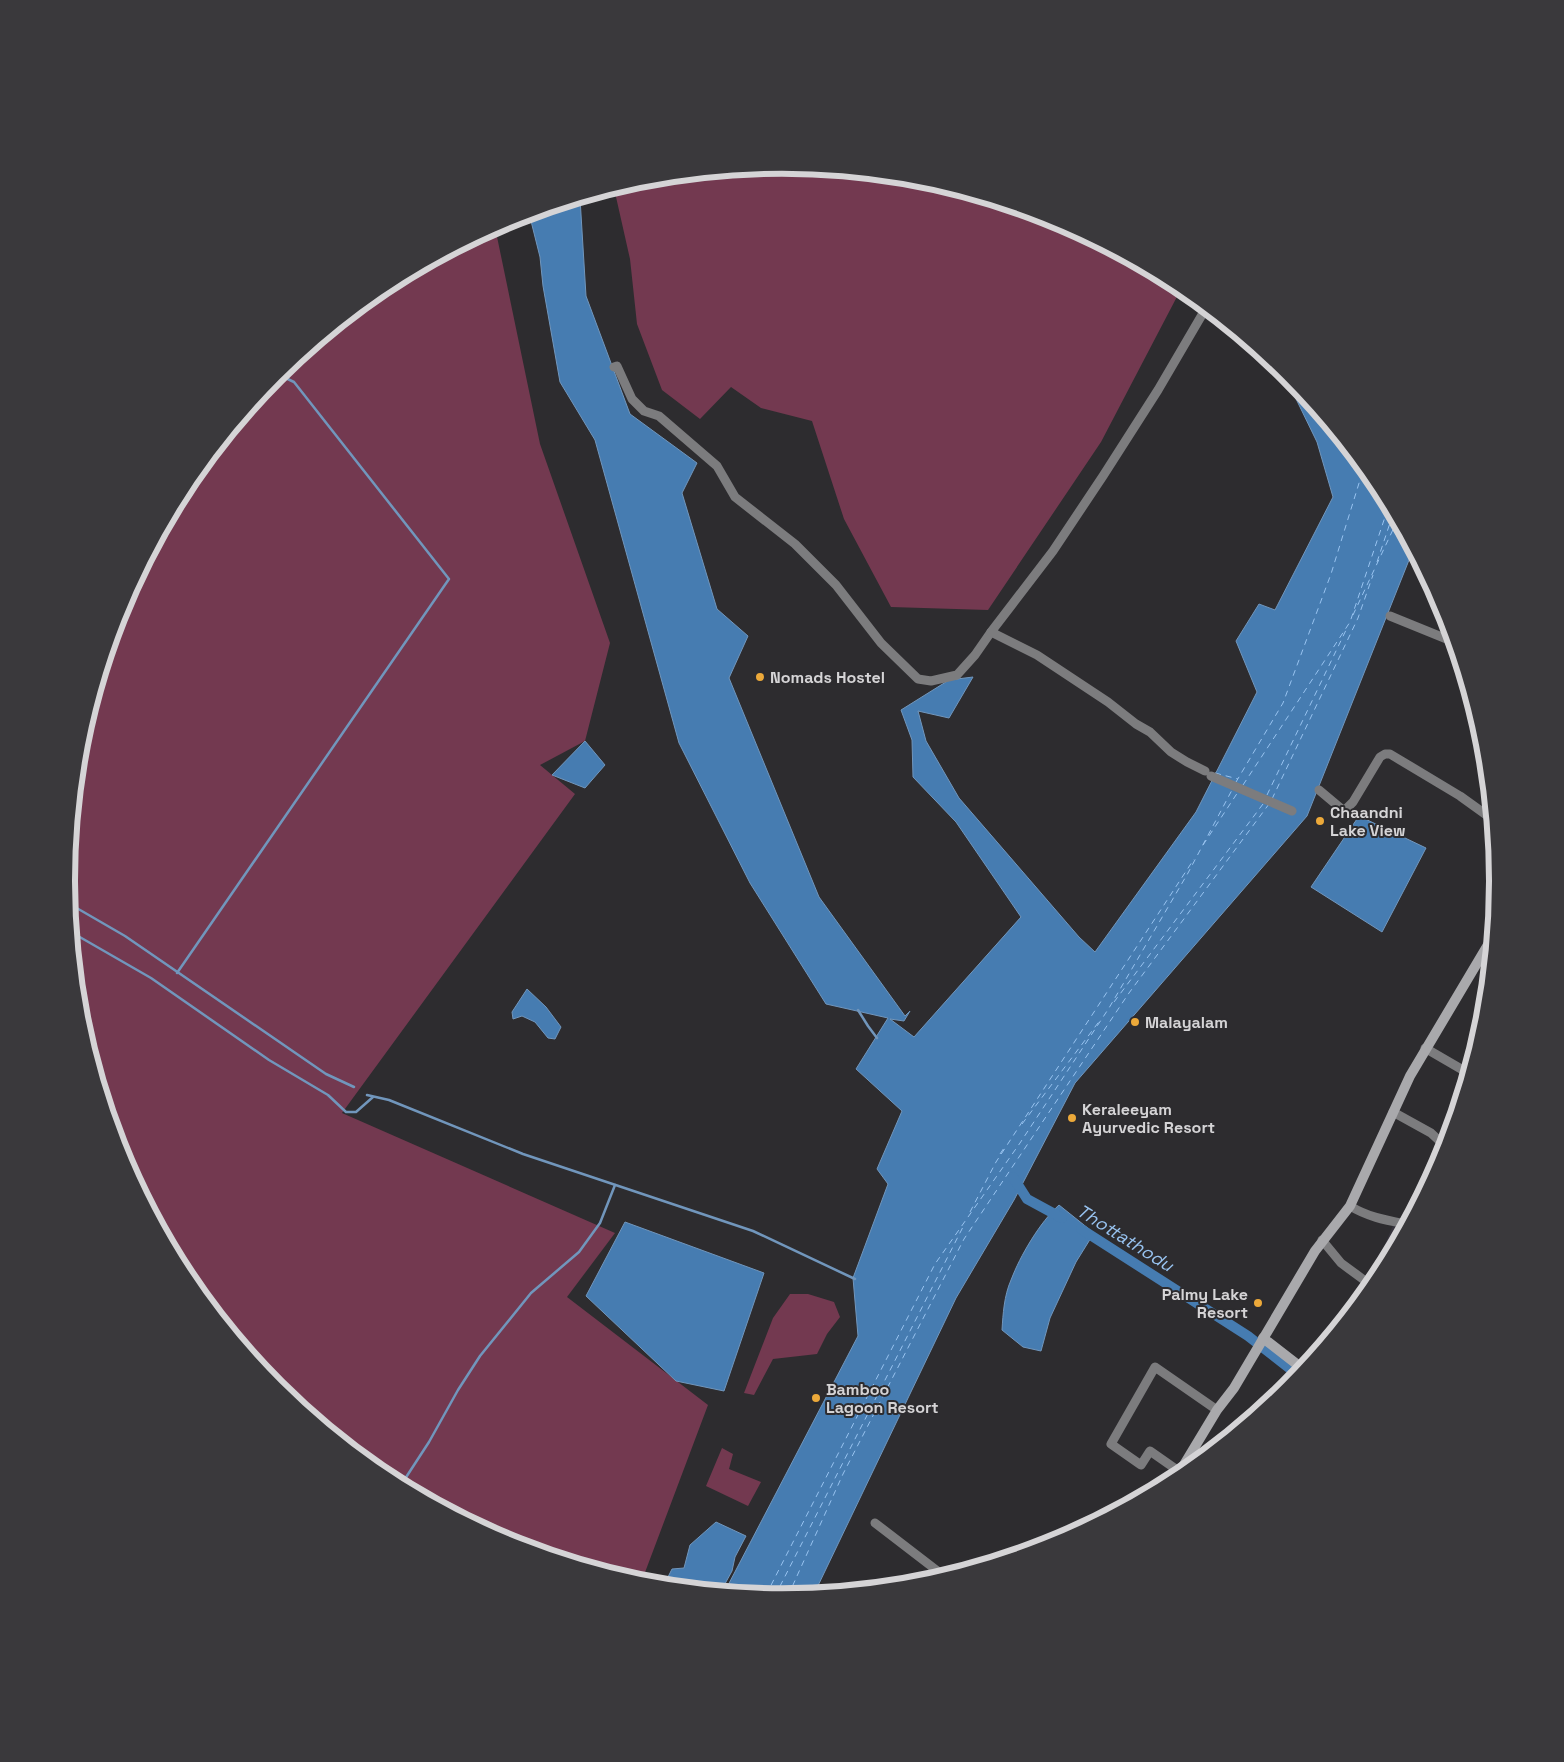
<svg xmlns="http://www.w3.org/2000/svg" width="1564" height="1762" font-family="'Space Grotesk',sans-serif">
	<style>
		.built { fill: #37343d }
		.green { fill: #733950 }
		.water { fill: #467cb1; stroke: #7196bc }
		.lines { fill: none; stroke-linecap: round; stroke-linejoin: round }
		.stream { stroke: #7196bc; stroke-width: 2.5 }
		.canal { stroke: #467cb1; stroke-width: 10 }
		.ferry { stroke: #98c3f0; stroke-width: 1; stroke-dasharray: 6 5; stroke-linecap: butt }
		.street { stroke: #7c7c7e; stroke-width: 9 }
		.secondary { stroke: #a9a9ac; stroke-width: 10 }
		.poi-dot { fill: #eca93a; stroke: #2d2c2f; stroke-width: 2 }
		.labels { text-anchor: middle; stroke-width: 4; stroke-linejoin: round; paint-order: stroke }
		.poi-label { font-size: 16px; font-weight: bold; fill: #d5d4d6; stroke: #2d2c2f; text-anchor: start }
		.water-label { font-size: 18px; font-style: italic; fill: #98c3f0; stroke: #2d2c2f }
		.rim { fill: none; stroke: #d5d4d6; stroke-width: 6 }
	</style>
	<rect width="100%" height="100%" fill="#2d2c2f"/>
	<path class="built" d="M1395 1220 1406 1225 1382 1270 1376 1267Z"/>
	<g class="green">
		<path d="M782 165 922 179 1056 220 1177 284 1181 289 1101 442 988 610 891 607 844 519 812 421 761 408 731 387 700 419 662 390 637 324 630 259 614 188 643 179Z"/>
		<path d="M495 227 540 444 610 643 585 741 540 765 575 794 342 1113 615 1233 567 1297 708 1405 641 1583 509 1542 403 1484 402 1486 384 1476 276 1387 187 1278 121 1155 80 1020 66 881 80 741 121 607 187 483 276 375 385 286Z"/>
		<path d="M790 1294H808L834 1302 840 1317 827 1334 817 1354 773 1359 754 1395 744 1393 773 1318Z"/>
		<path d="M722 1448 733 1454 729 1469 761 1482 748 1506 706 1486Z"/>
	</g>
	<g class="water">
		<path d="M580 198 586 296 630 414 697 463 682 493 717 609 748 636 729 678 819 897 905 1016 910 1011 904 1021 890 1019 914 1037 1021 917 956 822 913 777 912 740 901 710 949 680 973 677 949 718 918 711 926 741 959 798 1079 937 1095 952 1196 812 1257 692 1236 641 1259 604 1275 610 1333 497 1317 442 1282 370 1288 375 1377 484 1413 550 1307 816 1075 1083 1014 1200 956 1298 814 1594 782 1597 725 1591 858 1336 853 1278 888 1184 877 1169 902 1111 856 1069 888 1018 826 1004 750 883 679 743 595 440 560 382 543 286 540 257 529 213Z"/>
		<path d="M585 741 605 765 585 788 552 775Z"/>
		<path d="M1359 816 1426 848 1382 932 1311 887Z"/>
		<path d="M527 989 546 1007 561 1027 555 1039 548 1038 535 1022 522 1016 513 1019 512 1012Z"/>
		<path d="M1059 1205 1094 1233 1076 1262 1050 1318 1041 1351 1023 1347 1002 1330C1003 1314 1004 1296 1011 1280 1020 1256 1040 1222 1059 1205Z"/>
		<path d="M625 1222 764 1273 724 1391 676 1381 586 1296Z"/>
		<path d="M716 1522 746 1536 735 1557 732 1571 721 1591 664 1585 672 1569 684 1568 690 1545Z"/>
	</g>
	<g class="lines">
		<g class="stream">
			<path d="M68 903 125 936 326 1074 354 1087"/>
			<path d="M71 932 151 978 269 1060 328 1095 346 1112H356L373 1097"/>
			<path d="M177 973 449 579 294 382 277 374"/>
			<path d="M858 1010 868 1026 877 1038"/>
			<path d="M367 1095 389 1100 523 1154 753 1231 855 1279"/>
			<path d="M401 1485 429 1442 458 1390 480 1356 531 1293 579 1252 600 1223 615 1185"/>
		</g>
		<g class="canal">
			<path d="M1013 1177 1027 1199 1062 1218"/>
			<path d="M1081 1229 1248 1336 1298 1375"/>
		</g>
		<g class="ferry">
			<path d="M1377 562 1393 514"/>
			<path d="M1353 615 1397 521"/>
			<path d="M1215 773 1238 779"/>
			<path d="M1236 782 1283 703 1331 574 1364 467"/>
			<path d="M1243 785 1350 622 1389 505"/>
			<path d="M1267 795 1347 628"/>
			<path d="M1272 799 1358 618 1373 575"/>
			<path d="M1203 845 1238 792"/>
			<path d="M1114 1002 1263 804"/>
			<path d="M1022 1124 1101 1019"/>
			<path d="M1000 1154 1006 1145"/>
			<path d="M970 1212 996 1162 1194 859"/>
			<path d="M766 1595 935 1264 1020 1143 1109 1008 1188 873 1232 790"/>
			<path d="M775 1596 964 1225"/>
			<path d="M788 1596 843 1474 964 1239 1129 993 1269 804"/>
		</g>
		<g class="street">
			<path d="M614 367 617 366 632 399 644 411 659 416 717 466 735 497 795 544 836 585 881 643 918 679 931 681 957 675 975 655 991 632"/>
			<path d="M1390 616 1454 642"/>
			<path d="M1205 771 1187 762 1171 752 1150 732 1136 724 1108 702 1037 655 991 632 1053 551 1103 476 1158 390 1206 308"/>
			<path d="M1211 776 1292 811"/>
			<path d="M1319 790 1344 811 1353 802 1380 757 1385 754H1390L1460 796 1492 819"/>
			<path d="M1425 1048 1468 1073"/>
			<path d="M1393 1112 1431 1133 1446 1147"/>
			<path d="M1350 1206C1368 1217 1385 1220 1406 1224"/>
			<path d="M1322 1240 1341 1263 1364 1280"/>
			<path d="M1180 1472 1150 1451 1141 1465 1111 1444 1155 1367 1217 1410"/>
			<path d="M875 1523 944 1576"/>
		</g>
		<g class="secondary">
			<path d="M1263 1338 1303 1369"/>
			<path d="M1176 1478 1217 1410 1234 1388 1315 1251 1350 1206 1410 1076 1492 938"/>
		</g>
	</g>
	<g class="poi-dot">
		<circle cx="760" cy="677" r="5"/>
		<circle cx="1320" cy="821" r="5"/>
		<circle cx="1135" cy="1022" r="5"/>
		<circle cx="1072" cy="1118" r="5"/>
		<circle cx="1258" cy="1303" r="5"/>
		<circle cx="816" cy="1398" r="5"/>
	</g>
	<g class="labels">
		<g class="poi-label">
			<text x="770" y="683">Nomads Hostel</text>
			<text x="1330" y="818">Chaandni<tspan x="1330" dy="18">Lake View</tspan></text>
			<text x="1145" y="1028">Malayalam</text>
			<text x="1082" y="1115">Keraleeyam<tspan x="1082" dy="18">Ayurvedic Resort</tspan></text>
			<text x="1248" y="1300" text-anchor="end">Palmy Lake<tspan x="1248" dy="18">Resort</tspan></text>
			<text x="826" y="1395">Bamboo<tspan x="826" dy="18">Lagoon Resort</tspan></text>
		</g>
		<g class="water-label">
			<text transform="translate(1125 1238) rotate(32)" y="6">Thottathodu</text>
		</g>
	</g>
	<path d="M0 0H1564V1762H0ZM75 881a707 707 0 1 1 1414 0a707 707 0 1 1-1414 0Z" fill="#3a393c" fill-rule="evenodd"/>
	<path class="rim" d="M75 881a707 707 0 1 1 1414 0a707 707 0 1 1-1414 0Z"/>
</svg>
